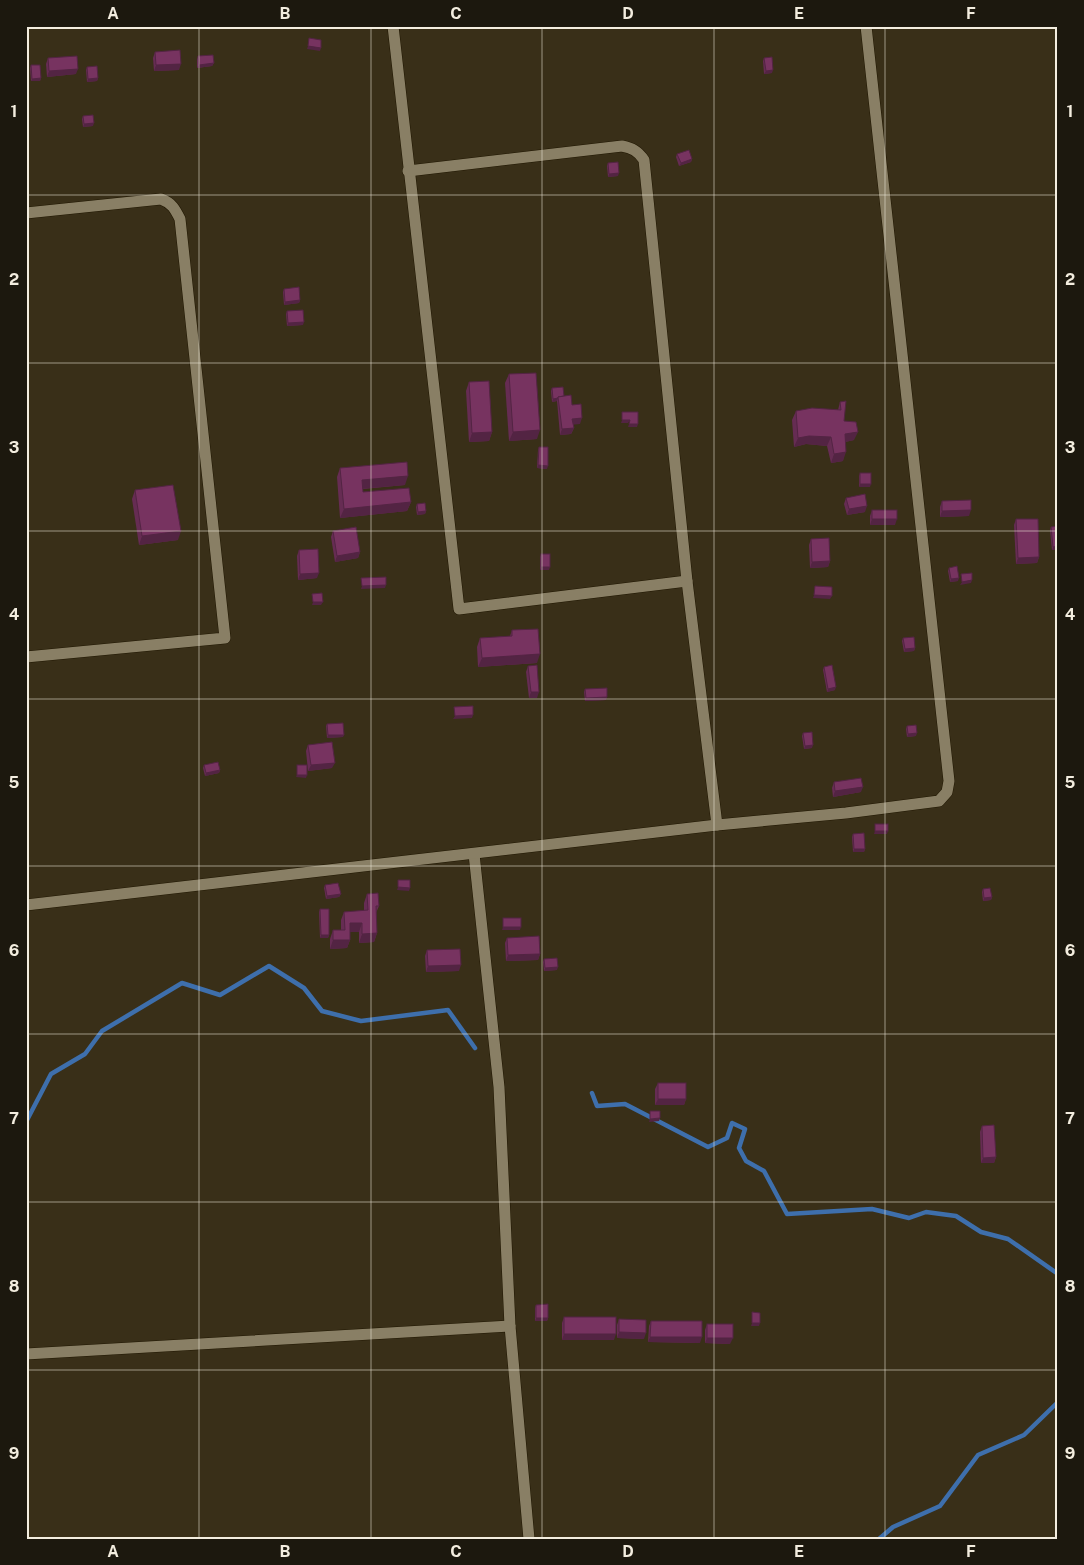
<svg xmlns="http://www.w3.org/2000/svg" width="1084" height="1565" font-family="'Public Sans',sans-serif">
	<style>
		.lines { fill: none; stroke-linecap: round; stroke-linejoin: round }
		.stream { stroke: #3e6fac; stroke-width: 4.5 }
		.street-casing { stroke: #201702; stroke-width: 12 }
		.street { stroke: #897f65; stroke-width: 11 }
		.wall { fill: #662c53 }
		.shaded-wall { fill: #532443 }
		.building { fill: #773360; stroke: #532443 }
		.grid { fill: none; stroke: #f3eddf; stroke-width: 1; stroke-opacity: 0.55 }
		.neatline { fill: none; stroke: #f3eddf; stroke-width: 2 }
		.grid-label { font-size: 16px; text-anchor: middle; font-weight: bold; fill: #f3eddf }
	</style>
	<rect width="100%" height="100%" fill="#392f18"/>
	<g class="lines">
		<g class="stream">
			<path d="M592 1093 597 1106 625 1104 708 1147 727 1138 732 1123 745 1129 739 1148 746 1161 764 1171 787 1214 872 1209 909 1218 926 1212 956 1216 981 1232 1008 1239 1058 1274"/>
			<path d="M26 1122 51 1074 85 1054 102 1031 182 983 220 995 269 966 304 988 322 1011 361 1021 448 1010 475 1048"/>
			<path d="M879 1539 893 1527 940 1506 978 1455 1024 1435 1058 1402"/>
		</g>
		<g class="street-casing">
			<g id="street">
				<path d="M393 26 459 609 687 581"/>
				<path d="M408 171 622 146C632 148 638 151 644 160L687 581 717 825 846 813 939 801 947 792 949 781 866 26"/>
				<path d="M26 213 161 199C172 203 175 209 180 219L225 638 26 657"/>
				<path d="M474 854 499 1087 510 1326 529 1539"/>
				<path d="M26 905 717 825"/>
				<path d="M26 1354 510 1326"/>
			</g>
		</g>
		<use href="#street" class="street"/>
	</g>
	<g class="wall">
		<path d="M155 52 179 70 154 71 153 58Z"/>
		<path d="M198 56 214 63 212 66 197 68V59Z"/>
		<path d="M48 58 76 74 47 77 46 64Z"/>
		<path d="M764 58 772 73 764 74 763 61Z"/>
		<path d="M31 65 41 78 40 81H31L30 68Z"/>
		<path d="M87 67 98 78 97 81 87 82 86 70Z"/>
		<path d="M83 116 93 126 83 127 82 119Z"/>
		<path d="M677 154 692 159 691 162 679 166 676 157Z"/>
		<path d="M608 163 618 176 608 177 607 166Z"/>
		<path d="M284 289 300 300 299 303 284 305 283 292Z"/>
		<path d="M287 311 303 325 287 326 286 314Z"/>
		<path d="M509 374 537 439 509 441 505 383Z"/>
		<path d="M469 382 492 432 489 441 469 442 466 391Z"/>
		<path d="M552 388 564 396 572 405 580 424H573L574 428 571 434 560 435 557 401 552 402 551 391Z"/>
		<path d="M840 402 844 421 854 440 845 442 843 461 831 463 827 446 806 444 794 447 792 420 796 411 838 410Z"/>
		<path d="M539 447 547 469 537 468 538 450Z"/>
		<path d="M340 468 405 485 363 489V492L411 502 407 511 340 518 337 477Z"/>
		<path d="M860 473 870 487H859V476Z"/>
		<path d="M135 490 178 540 139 545 132 499Z"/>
		<path d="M846 498 865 512 847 515 844 504Z"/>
		<path d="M942 501 969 516 940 517V507Z"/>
		<path d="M417 504 426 511 425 514 417 515 416 507Z"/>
		<path d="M872 510 895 525H870V516Z"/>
		<path d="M1016 519 1039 557 1037 563 1016 564 1014 525Z"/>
		<path d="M1051 527 1058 549 1052 550 1050 530Z"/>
		<path d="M333 531 360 552 358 558 335 562 331 537Z"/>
		<path d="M811 539 830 561 828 567 810 568 809 545Z"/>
		<path d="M299 550 317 578 298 580 297 556Z"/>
		<path d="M541 554 549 570H540V557Z"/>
		<path d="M949 568 958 581 950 582 948 571Z"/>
		<path d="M512 630 537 663 478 667 477 647 480 638 510 636Z"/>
		<path d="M903 638 915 648 914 651 904 652 902 641Z"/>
		<path d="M528 666 537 698H529L526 672Z"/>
		<path d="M824 667 835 690 827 692 823 670Z"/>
		<path d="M585 689 606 700 585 701 584 692Z"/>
		<path d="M327 724 343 737 327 738 326 726Z"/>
		<path d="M907 726 916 736 907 737 906 729Z"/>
		<path d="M803 733 812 748 804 749 802 736Z"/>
		<path d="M308 745 332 768 308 771 306 751Z"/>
		<path d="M204 765 220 770 219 773 205 776 203 768Z"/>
		<path d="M834 782 861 792 833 797 832 788Z"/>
		<path d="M853 834 865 849 864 852H853L852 837Z"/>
		<path d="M325 885 341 894 339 897 326 899 324 888Z"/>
		<path d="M983 889 992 897 991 900 983 901 982 892Z"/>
		<path d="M367 894 379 906 376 913 377 933 374 942 359 943V932H350V940L347 948 330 949V939L333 930H341V920L344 912 364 911V903Z"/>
		<path d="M320 909 329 935 328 938H320L319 912Z"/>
		<path d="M507 938 540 954 538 960 506 961 505 943Z"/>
		<path d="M427 950 459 971 426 972 425 956Z"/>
		<path d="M544 959 557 970 544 971 543 962Z"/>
		<path d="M658 1083 686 1099 684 1105H655V1089Z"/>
		<path d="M982 1126 996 1157 994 1163H981L980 1132Z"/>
		<path d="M536 1305 548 1318 547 1321H535V1308Z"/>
		<path d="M564 1317 614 1340H562V1323Z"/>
		<path d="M619 1319 644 1339 617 1338V1325Z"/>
		<path d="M651 1321 700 1343 648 1342 649 1326Z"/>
		<path d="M707 1324 730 1344 705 1343V1330Z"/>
	</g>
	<g class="shaded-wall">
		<path d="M308 46 321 48 320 51 307 49Z"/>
		<path d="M214 63 212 66 197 68 199 65Z"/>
		<path d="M181 64 179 70 154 71 156 65Z"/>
		<path d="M78 69 76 74 47 77 49 71Z"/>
		<path d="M773 70 772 73 764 74 766 71Z"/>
		<path d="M41 78 40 81H31L32 79Z"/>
		<path d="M98 78 97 81 87 82 88 79Z"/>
		<path d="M94 123 93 126 83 127 84 124Z"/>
		<path d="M692 159 691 162 679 166 681 163Z"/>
		<path d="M619 173 618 176 608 177 609 174Z"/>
		<path d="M300 300 299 303 284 305 285 302Z"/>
		<path d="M304 322 303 325 287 326 288 323Z"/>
		<path d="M558 398 557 401 552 402 553 399Z"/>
		<path d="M582 418 580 424 570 425 572 419Z"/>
		<path d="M622 420H630L628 423H621Z"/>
		<path d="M629 424H638L637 427H628Z"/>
		<path d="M574 428 571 434 560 435 562 429Z"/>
		<path d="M540 430 537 439 509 441 513 432Z"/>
		<path d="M492 432 489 441 469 442 472 433Z"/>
		<path d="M858 432 854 440 841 443 845 434Z"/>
		<path d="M809 436 831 437 827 446 806 444 794 447 798 438Z"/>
		<path d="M846 452 843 461 831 463 834 454Z"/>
		<path d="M538 465 548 466 547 469 537 468Z"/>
		<path d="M408 476 405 485 359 489 362 480Z"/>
		<path d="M860 484H871L870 487H859Z"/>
		<path d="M411 502 407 511 340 518 344 509Z"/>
		<path d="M867 506 865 512 847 515 849 509Z"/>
		<path d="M971 510 969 516 940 517 942 511Z"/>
		<path d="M426 511 425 514 417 515 418 512Z"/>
		<path d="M872 519H897L895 525H870Z"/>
		<path d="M181 531 178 540 139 545 142 536Z"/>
		<path d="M1058 546V549L1052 550 1053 547Z"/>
		<path d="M360 552 358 558 335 562 337 556Z"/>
		<path d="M1039 557 1037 563 1016 564 1018 558Z"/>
		<path d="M830 561 828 567 810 568 812 562Z"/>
		<path d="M541 567H550L549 570H540Z"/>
		<path d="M319 573 317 578 298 580 300 574Z"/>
		<path d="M959 578 958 581 950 582 951 579Z"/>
		<path d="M972 580 971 583 960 585 962 582Z"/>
		<path d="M386 585 385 588 361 589 362 586Z"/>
		<path d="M814 595 832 596 830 599 813 598Z"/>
		<path d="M313 602H323L321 605H312Z"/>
		<path d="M915 648 914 651 904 652 905 649Z"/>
		<path d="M540 654 537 663 478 667 482 658Z"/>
		<path d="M836 687 835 690 827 692 828 689Z"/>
		<path d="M531 692H539L537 698H529Z"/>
		<path d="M607 697 606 700 585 701 586 698Z"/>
		<path d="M473 715 472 718 453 719 455 716Z"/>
		<path d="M917 733 916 736 907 737 908 734Z"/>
		<path d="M328 735H344L343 737 327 738Z"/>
		<path d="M813 745 812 748 804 749 805 746Z"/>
		<path d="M335 763 332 768 308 771 311 765Z"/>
		<path d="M220 770 219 773 205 776 206 773Z"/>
		<path d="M297 775H307L306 778 296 777Z"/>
		<path d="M863 787 861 792 833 797 835 791Z"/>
		<path d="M875 831H888L887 834H874Z"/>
		<path d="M854 849H865L864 852H853Z"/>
		<path d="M398 887 410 888 409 891 397 890Z"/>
		<path d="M341 894 339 897 326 899 327 896Z"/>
		<path d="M992 897 991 900 983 901 984 898Z"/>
		<path d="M350 923H362L359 932H346Z"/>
		<path d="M503 927H521L520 930H502Z"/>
		<path d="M377 933 374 942 359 943 362 934Z"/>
		<path d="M321 935H329L328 938H320Z"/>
		<path d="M333 940H350L347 948 330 949Z"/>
		<path d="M540 954 538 960 506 961 508 955Z"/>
		<path d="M461 965 459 971 426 972 428 966Z"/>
		<path d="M558 967 557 970 544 971 545 968Z"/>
		<path d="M658 1099H686L684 1105H655Z"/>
		<path d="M660 1118 659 1121 649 1122 650 1119Z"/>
		<path d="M996 1157 994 1163H981L983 1158Z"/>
		<path d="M536 1318H548L547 1321H535Z"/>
		<path d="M752 1323H760L759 1326H751Z"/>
		<path d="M619 1332 646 1333 644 1339 617 1338Z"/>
		<path d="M564 1334H616L614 1340H562Z"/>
		<path d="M650 1337H702L700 1343 648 1342Z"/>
		<path d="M707 1338H733L730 1344 705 1343Z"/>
	</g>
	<g class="building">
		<path d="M309 38 321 40V48L308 46Z"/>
		<path d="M180 50 181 64 156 65 155 52Z"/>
		<path d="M213 55 214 63 199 65 198 56Z"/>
		<path d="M77 56 78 69 49 71 48 58Z"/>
		<path d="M772 57 773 70 766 71 764 58Z"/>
		<path d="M31 65H40L41 78 32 79Z"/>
		<path d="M97 66 98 78 88 79 87 67Z"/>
		<path d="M93 115 94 123 84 124 83 116Z"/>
		<path d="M689 150 692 159 681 163 677 154Z"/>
		<path d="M618 162 619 173 609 174 608 163Z"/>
		<path d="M299 287 300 300 285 302 284 289Z"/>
		<path d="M303 310 304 322 288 323 287 311Z"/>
		<path d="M536 373 540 430 513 432 509 374Z"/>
		<path d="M489 381 492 432 472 433 469 382Z"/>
		<path d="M563 387 564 396 558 397V398L553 399 552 388Z"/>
		<path d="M571 395 572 405 581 404 582 418 572 419 574 428 562 429 558 397Z"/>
		<path d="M846 401 844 421 856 422 858 432 845 434 846 452 834 454 831 437 809 436 798 438 796 411 812 408 841 410 840 402Z"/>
		<path d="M622 412H638V424H629L630 420H622Z"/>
		<path d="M539 447H548V466L538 465Z"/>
		<path d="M407 462 408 476 362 480 363 492 409 488 411 502 344 509 340 468Z"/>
		<rect x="860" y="473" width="11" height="11"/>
		<path d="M173 485 181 531 142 536 135 490Z"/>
		<path d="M865 494 867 506 849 509 846 498Z"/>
		<path d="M971 500V510L942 511V501Z"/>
		<path d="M425 503 426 511 418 512 417 504Z"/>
		<rect x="872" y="510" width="25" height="9"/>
		<path d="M1016 519H1038L1039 557 1018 558Z"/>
		<path d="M1058 526V546L1053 547 1051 527Z"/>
		<path d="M356 527 360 552 337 556 333 531Z"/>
		<path d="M829 538 830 561 812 562 811 539Z"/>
		<path d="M318 549 319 573 300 574 299 550Z"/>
		<rect x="541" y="554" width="9" height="13"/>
		<path d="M957 566 959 578 951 579 949 568Z"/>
		<path d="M972 573V580L962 582 961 574Z"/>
		<path d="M386 577V585L362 586 361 578Z"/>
		<path d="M815 586 832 587V596L814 595Z"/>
		<path d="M322 593 323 602H313L312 594Z"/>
		<path d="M538 629 540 654 482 658 480 638 512 636V630Z"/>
		<path d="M914 637 915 648 905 649 903 638Z"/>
		<path d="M537 665 539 692H531L528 666Z"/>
		<path d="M832 665 836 687 828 689 824 667Z"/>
		<path d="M607 688V697L586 698 585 689Z"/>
		<path d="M473 706V715L455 716 454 707Z"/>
		<path d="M343 723 344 735H328L327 724Z"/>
		<path d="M916 725 917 733 908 734 907 726Z"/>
		<path d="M812 732 813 745 805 746 803 733Z"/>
		<path d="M332 742 335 763 311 765 308 745Z"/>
		<path d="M218 762 220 770 206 773 204 765Z"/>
		<rect x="297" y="765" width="10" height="10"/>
		<path d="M861 778 863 787 835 791 834 782Z"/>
		<rect x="875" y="824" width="13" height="7"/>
		<path d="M864 833 865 849H854L853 834Z"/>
		<path d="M398 880H410V888L398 887Z"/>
		<path d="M338 883 341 894 327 896 325 885Z"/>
		<path d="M990 888 992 897 984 898 983 889Z"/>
		<path d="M378 893 379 906H376L377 933 362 934V923H350V940H333V930H345L344 912 368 910 367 894Z"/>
		<path d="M320 909H329V935H321Z"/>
		<rect x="503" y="918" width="18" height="9"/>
		<path d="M539 936 540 954 508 955 507 938Z"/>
		<path d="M460 949 461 965 428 966 427 950Z"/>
		<path d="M557 958 558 967 545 968 544 959Z"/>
		<rect x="658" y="1083" width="28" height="16"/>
		<path d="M650 1111H660V1118L650 1119Z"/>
		<path d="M994 1125 996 1157 983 1158 982 1126Z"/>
		<path d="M548 1304V1318H536V1305Z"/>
		<path d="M752 1312 760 1313V1323H752Z"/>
		<rect x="564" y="1317" width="52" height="17"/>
		<path d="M619 1319 646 1320V1333L619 1332Z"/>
		<path d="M651 1321H702V1337H650Z"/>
		<rect x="707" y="1324" width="26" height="14"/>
	</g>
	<path class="grid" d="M199 26V1539M371 26V1539M542 26V1539M714 26V1539M885 26V1539M26 195H1058M26 363H1058M26 531H1058M26 699H1058M26 866H1058M26 1034H1058M26 1202H1058M26 1370H1058"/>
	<rect width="1084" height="1565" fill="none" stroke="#1c180e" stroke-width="55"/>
	<rect x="28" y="28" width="1028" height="1510" class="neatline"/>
	<g class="grid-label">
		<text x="113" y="19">A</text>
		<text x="285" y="19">B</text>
		<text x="456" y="19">C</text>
		<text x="628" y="19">D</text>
		<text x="799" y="19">E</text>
		<text x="971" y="19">F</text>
		<text x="14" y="117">1</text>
		<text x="1070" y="117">1</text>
		<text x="14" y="285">2</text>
		<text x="1070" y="285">2</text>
		<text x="14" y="453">3</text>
		<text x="1070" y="453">3</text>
		<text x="14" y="620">4</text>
		<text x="1070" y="620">4</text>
		<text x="14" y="788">5</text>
		<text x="1070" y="788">5</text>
		<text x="14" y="956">6</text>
		<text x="1070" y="956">6</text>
		<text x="14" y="1124">7</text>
		<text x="1070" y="1124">7</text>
		<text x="14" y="1292">8</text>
		<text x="1070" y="1292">8</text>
		<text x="14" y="1459">9</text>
		<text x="1070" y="1459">9</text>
		<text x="113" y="1557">A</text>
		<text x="285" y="1557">B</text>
		<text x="456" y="1557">C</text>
		<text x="628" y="1557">D</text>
		<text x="799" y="1557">E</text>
		<text x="971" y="1557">F</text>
	</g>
</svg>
